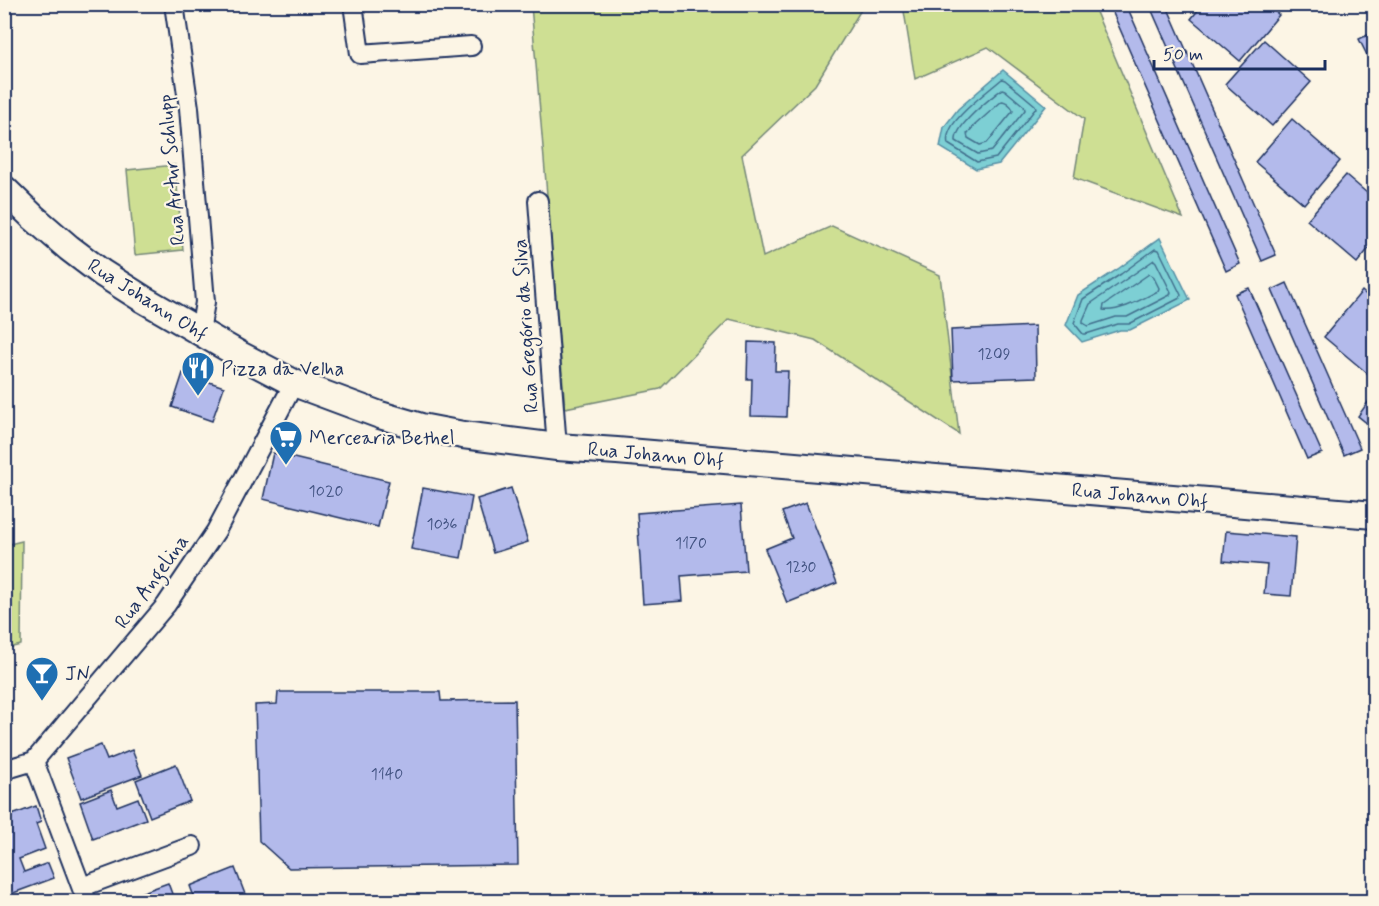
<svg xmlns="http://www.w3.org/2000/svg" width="1379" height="906" font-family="Mynerve,sans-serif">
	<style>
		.green { fill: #cedf93; stroke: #748778; stroke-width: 1.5 }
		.water { fill: #7dcfd4; stroke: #568fa5; stroke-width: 1.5 }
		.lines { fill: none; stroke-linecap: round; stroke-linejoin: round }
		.shore { stroke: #426f8d; stroke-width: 1.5 }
		.building { fill: #b3baeb; stroke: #1b2f5e; stroke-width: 1.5 }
		.minor-casing { stroke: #1b2f5e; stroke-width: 22 }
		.secondary-casing { stroke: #1b2f5e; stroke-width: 30 }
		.minor { stroke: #fcf5e5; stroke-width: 18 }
		.secondary { stroke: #fcf5e5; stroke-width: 26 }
		.labels { text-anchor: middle; stroke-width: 4.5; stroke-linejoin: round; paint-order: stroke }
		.number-label { font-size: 16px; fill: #415281 }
		.street-label { font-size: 20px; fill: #1b2f5e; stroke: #fcf5e5 }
		.poi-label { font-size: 20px; fill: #1b2f5e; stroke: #fcf5e5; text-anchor: start }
	</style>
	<rect width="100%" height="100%" fill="#fcf5e5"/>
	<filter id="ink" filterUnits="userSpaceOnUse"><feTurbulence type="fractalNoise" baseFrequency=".0167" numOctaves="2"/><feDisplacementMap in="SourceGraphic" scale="12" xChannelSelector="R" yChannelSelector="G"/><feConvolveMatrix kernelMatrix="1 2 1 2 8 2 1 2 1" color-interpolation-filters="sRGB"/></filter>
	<g filter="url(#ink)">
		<g class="green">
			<path d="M531 5H864L815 85 742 155 763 257 832 226 940 275 959 434 815 340 729 319 660 389 565 408Z"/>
			<path d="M903 5H1093L1183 218 1074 178 1084 119 988 47 915 79Z"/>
			<path d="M175 165 183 250 135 255 127 170Z"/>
			<path d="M22 541 21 645 5 649V545Z"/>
		</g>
		<g class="water">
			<path d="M1003 70 1046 106 999 164 976 169 940 147 944 127 958 109Z"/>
			<path d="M1160 238 1190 300 1130 330H1120L1082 342 1066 325 1078 295 1118 269Z"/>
		</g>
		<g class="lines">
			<g class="shore">
				<path d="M1002 79 1005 80 1035 105 1036 108 996 158 977 162 948 144C947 140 948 134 950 130 957 114 988 91 1002 79Z"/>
				<path d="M1002 89 1005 90 1024 106 1025 110 992 151 978 154 956 141C955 125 990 99 1002 89Z"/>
				<path d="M1002 101C1006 101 1013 107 1013 111L987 143 980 145 968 138 967 134 975 125Z"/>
				<path d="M1155 249 1159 250 1181 295 1180 298 1129 324H1118L1086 334H1083L1074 323 1083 299 1121 274Z"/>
				<path d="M1154 260 1156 262 1171 292 1170 295 1127 317H1116L1088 326 1083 323V320L1090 304Z"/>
				<path d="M1149 274 1153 276 1159 288 1158 291C1142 299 1121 312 1103 310L1104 305Z"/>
			</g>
		</g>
		<g class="building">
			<path d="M1109 4H1126L1240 264 1226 271Z"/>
			<path d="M1149 4H1166L1276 255 1262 261Z"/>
			<path d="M1203 4H1267L1279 15 1240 61 1191 19Z"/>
			<path d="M1367 4H1374V14Z"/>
			<path d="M1374 32V69L1359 39Z"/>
			<path d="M1264 40 1311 82 1272 126 1225 84Z"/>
			<path d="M1292 119 1340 161 1304 204 1255 162Z"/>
			<path d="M1346 175 1374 199V242L1357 263 1307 220Z"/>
			<path d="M1287 283 1360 448 1344 455 1272 290Z"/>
			<path d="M1249 288 1322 453 1307 459 1235 294Z"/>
			<path d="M1362 291 1374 302V379L1324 337Z"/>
			<path d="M1035 326 1036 377 953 380 951 330Z"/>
			<path d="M748 342 776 343 775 371H788L786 417 751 416 752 379H747Z"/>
			<path d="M183 373 224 387 212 421 172 407Z"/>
			<path d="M1374 394V429L1358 416Z"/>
			<path d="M273 453 389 481 378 527 263 499Z"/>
			<path d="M423 488 472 497 461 558 411 549Z"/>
			<path d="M511 488 528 542 493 553 477 499Z"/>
			<path d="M806 503 837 583 787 603 765 549 792 538 782 512Z"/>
			<path d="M741 505 746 571 681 576 683 601 643 604 637 513Z"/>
			<path d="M1226 531 1296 537 1291 596 1264 594 1267 565 1223 561Z"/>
			<path d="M278 692H440L441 701 515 700 518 865 289 868 259 841 255 705 277 704Z"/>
			<path d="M101 745 107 760 132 750 142 775 81 798 66 758Z"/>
			<path d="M176 764 190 801 150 817 136 780Z"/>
			<path d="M111 790 117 806 138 798 146 819 93 839 80 802Z"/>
			<path d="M36 806 41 822 36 824 45 849 19 859 24 872 48 863 54 878 8 895 4 885V818Z"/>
			<path d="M235 868 248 902H196L190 886Z"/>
			<path d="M168 883 175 902H134L132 896Z"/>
			<path d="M13 896 15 902H4V899Z"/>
		</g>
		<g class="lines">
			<g class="minor-casing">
				<g id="minor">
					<path d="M174 4 189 108 205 302 200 332"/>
					<path d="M353 4 360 54 471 46"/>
					<path d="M538 201 557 447"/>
					<path d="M34 761 87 902"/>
					<path d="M4 770 34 761 166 605 216 531 294 383"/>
					<path d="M82 887 192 846"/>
				</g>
			</g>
			<g class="secondary-casing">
				<path id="secondary" d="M4 189 33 217 69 248 102 273 143 299 240 355 294 383 380 415 421 427 463 435 557 447 617 451 1374 515"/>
			</g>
			<use href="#minor" class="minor"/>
			<use href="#secondary" class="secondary"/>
		</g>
	</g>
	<defs>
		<g id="restaurant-pin" transform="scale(1.725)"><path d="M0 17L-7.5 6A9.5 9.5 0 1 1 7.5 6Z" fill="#1f6fb2" stroke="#fcf5e5"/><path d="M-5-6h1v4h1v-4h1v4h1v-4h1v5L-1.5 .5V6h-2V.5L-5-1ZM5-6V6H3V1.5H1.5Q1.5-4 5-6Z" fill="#fff"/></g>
		<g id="supermarket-pin" transform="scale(1.725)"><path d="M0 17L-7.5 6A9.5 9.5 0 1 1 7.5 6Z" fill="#1f6fb2" stroke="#fcf5e5"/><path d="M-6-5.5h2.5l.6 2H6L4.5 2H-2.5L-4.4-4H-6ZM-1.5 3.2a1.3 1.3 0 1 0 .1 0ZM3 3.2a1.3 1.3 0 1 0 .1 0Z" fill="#fff"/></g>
		<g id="bar-pin" transform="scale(1.725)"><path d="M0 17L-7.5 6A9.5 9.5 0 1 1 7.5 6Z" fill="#1f6fb2" stroke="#fcf5e5"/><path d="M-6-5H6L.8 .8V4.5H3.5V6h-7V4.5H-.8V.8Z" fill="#fff"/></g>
	</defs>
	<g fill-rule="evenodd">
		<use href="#restaurant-pin" x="198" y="368"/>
		<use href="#supermarket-pin" x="286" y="437"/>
		<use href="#bar-pin" x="42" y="673"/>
	</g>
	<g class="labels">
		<g class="number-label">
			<text x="994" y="359">1209</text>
			<text x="326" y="496">1020</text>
			<text x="442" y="529">1036</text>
			<text x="691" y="548">1170</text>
			<text x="801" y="572">1230</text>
			<text x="387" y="779">1140</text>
		</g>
		<g class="street-label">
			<text transform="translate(171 170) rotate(-95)" y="7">Rua Artur Schlupp</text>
			<text transform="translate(148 299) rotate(32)" y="7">Rua Johann Ohf</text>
			<text transform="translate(525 326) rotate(-94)" y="7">Rua Gregório da Silva</text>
			<text transform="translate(656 454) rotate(5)" y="7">Rua Johann Ohf</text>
			<text transform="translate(1140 495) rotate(5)" y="7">Rua Johann Ohf</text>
			<text transform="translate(151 581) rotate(-54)" y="7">Rua Angelina</text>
		</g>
		<g class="poi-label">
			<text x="221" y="375">Pizza da Velha</text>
			<text x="309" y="444">Mercearia Bethel</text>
			<text x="65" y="680">JN</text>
		</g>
	</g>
	<rect width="1379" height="906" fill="none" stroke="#fcf5e5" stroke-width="24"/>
	<rect x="12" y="12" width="1355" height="882" fill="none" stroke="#1b2f5e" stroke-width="2" filter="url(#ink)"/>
	<path d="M1154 60v9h171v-9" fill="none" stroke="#1b2f5e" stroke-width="3"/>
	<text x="1163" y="60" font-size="18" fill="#1b2f5e" stroke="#fcf5e5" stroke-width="4.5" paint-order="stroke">50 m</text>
</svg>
